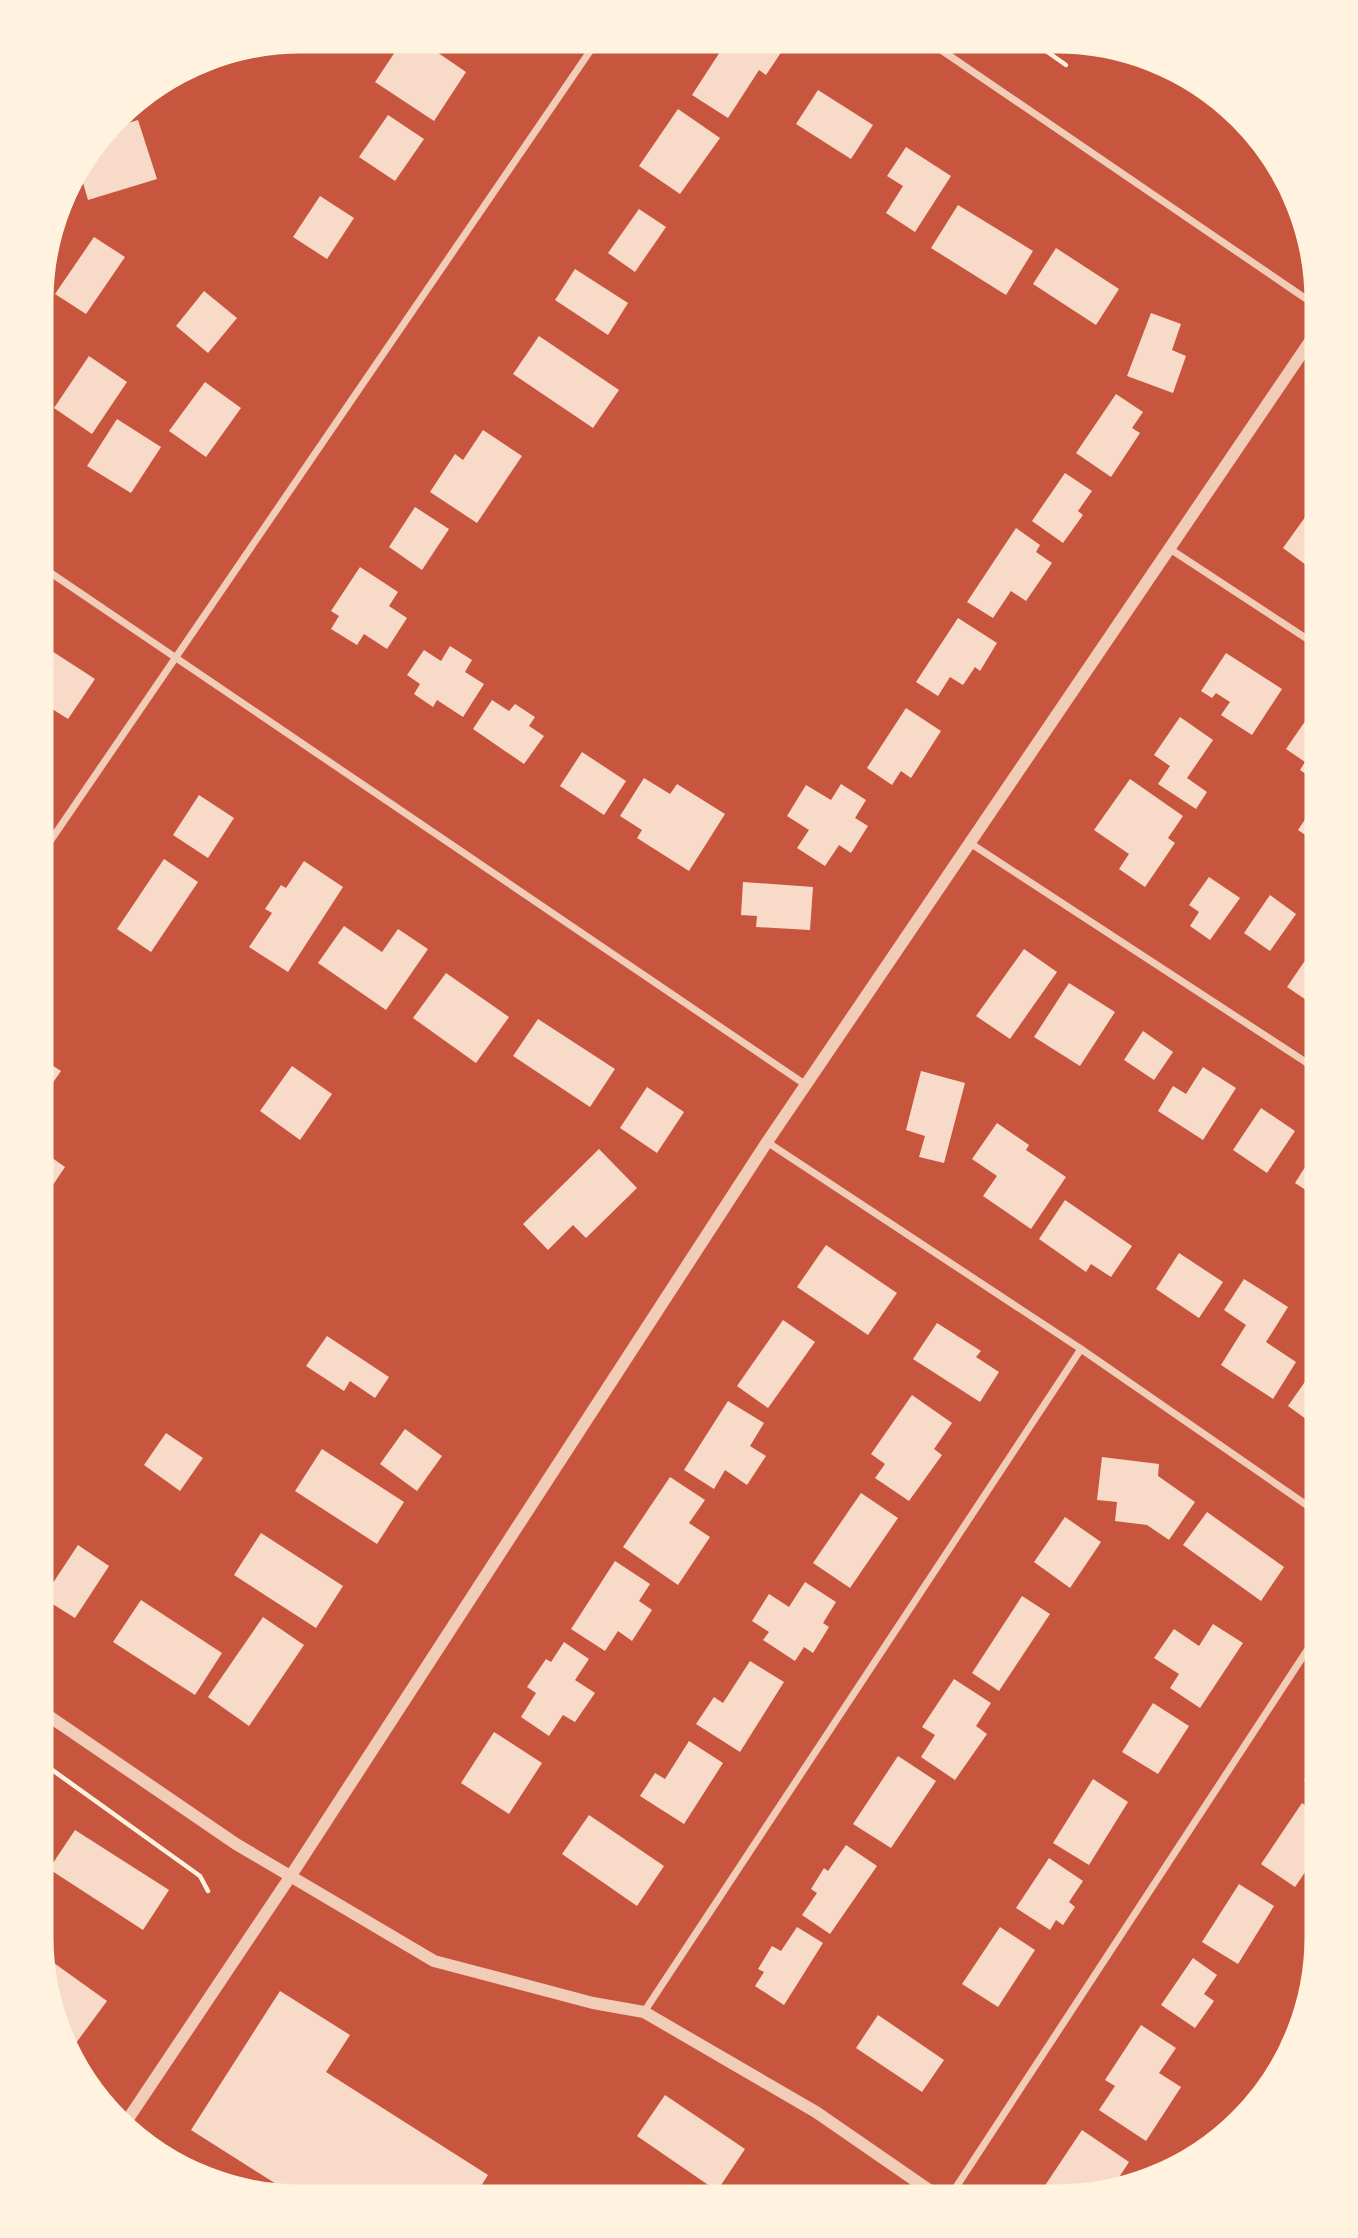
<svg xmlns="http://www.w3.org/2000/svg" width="1358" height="2238" font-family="'DM Sans',sans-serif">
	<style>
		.building { fill: #f7dbc8 }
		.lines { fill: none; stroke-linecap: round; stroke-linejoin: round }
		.path { stroke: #fff3e0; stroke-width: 4.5 }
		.minor { stroke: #f1ccb7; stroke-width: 7 }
		.tertiary { stroke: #f1ccb7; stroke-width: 12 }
		.rim { fill: none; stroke: #fff3e0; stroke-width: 9 }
	</style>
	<rect width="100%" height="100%" fill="#c8553d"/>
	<g class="building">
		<path d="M405 37H438L431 48 466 72 434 121 375 82Z"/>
		<path d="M729 38H762L782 51 766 75 759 70 728 118 692 95Z"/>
		<path d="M1139 52 1158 57 1168 63 1163 69Z"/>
		<path d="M1190 75 1218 92 1216 95Z"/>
		<path d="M818 90 873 125 851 159 796 124Z"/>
		<path d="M678 109 720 138 680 194 639 166Z"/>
		<path d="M388 115 424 139 395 181 359 157Z"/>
		<path d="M138 120 157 179 88 200 79 169 89 166 86 155 105 130Z"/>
		<path d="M906 147 951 176 915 232 886 213 903 186 887 176Z"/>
		<path d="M320 196 354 218 327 259 293 237Z"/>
		<path d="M958 205 1033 251 1006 295 931 248Z"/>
		<path d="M639 209 666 227 635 272 608 253Z"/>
		<path d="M94 237 125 257 86 314 55 294Z"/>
		<path d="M1056 248 1119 289 1096 325 1033 284Z"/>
		<path d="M575 269 628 303 608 335 555 300Z"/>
		<path d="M204 291 237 318 208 353 176 326Z"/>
		<path d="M1151 313 1181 324 1172 350 1186 356 1173 393 1127 376Z"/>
		<path d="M539 336 619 390 593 428 513 374Z"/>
		<path d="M39 355 49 362 39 377Z"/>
		<path d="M89 356 127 382 92 434 54 408Z"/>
		<path d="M205 382 241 408 206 457 169 431Z"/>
		<path d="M1116 394 1143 412 1132 428 1140 433 1111 477 1076 453Z"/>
		<path d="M117 419 161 447 131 493 87 466Z"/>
		<path d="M483 430 522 456 477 523 430 492 455 454 463 460Z"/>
		<path d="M1065 473 1092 491 1078 511 1083 515 1063 543 1032 521Z"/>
		<path d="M1321 495V576L1283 548Z"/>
		<path d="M415 507 449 529 422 570 389 547Z"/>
		<path d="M1016 528 1040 545 1036 552 1052 563 1026 601 1011 591 993 618 967 602Z"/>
		<path d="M360 567 398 592 389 606 407 618 387 649 364 634 357 645 331 629 339 616 331 611Z"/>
		<path d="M958 618 997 643 980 671 975 667 963 685 950 677 938 696 916 682Z"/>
		<path d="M38 642 95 679 68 719 38 700Z"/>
		<path d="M450 646 472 660 465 672 484 684 463 717 437 700 433 707 414 694 420 684 407 675 424 650 441 661Z"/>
		<path d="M1226 653 1282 689 1252 735 1221 715 1230 702 1216 693 1212 698 1201 691Z"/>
		<path d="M492 700 509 711 515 704 535 717 529 726 544 736 524 764 473 729Z"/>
		<path d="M906 708 941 731 911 778 901 771 892 785 867 768Z"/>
		<path d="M1180 717 1213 740 1187 778 1207 792 1196 809 1158 784 1170 766 1154 755Z"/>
		<path d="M1308 717 1321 725 1319 783 1300 770 1305 762 1286 749Z"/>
		<path d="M582 752 626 781 604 815 560 786Z"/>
		<path d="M644 778 670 794 677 784 725 814 689 871 637 838 642 830 620 816Z"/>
		<path d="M1130 779 1183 816 1168 838 1175 843 1145 887 1119 869 1129 854 1094 830Z"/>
		<path d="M841 784 866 800 855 818 868 826 851 853 839 845 825 866 797 848 809 830 787 816 806 785 831 800Z"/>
		<path d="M199 795 234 818 208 858 173 835Z"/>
		<path d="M1318 800 1321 801V838L1317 843 1298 830Z"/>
		<path d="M164 859 198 882 151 952 117 929Z"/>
		<path d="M304 861 343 887 288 972 249 947 272 913 265 909 281 885 286 888Z"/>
		<path d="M1209 877 1240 898 1210 940 1190 926 1199 912 1189 905Z"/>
		<path d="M743 882 813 887 810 930 756 927 757 916 741 915Z"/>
		<path d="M1270 895 1296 914 1270 951 1244 933Z"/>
		<path d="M344 926 382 952 398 929 428 949 386 1010 318 963Z"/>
		<path d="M1317 943 1321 945V1010L1287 987Z"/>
		<path d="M1024 949 1057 972 1010 1039 976 1016Z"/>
		<path d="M446 973 509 1017 476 1063 413 1018Z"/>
		<path d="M1069 983 1115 1012 1080 1066 1034 1037Z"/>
		<path d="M538 1019 615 1069 590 1107 513 1056Z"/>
		<path d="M1143 1031 1173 1052 1154 1080 1124 1060Z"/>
		<path d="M38 1056 61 1071 38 1104Z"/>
		<path d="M292 1066 332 1094 300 1140 260 1111Z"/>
		<path d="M1203 1067 1236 1088 1203 1140 1158 1111 1173 1086 1186 1094Z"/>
		<path d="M921 1071 965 1083 944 1163 919 1157 925 1136 906 1130Z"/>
		<path d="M647 1087 684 1112 657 1153 620 1128Z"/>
		<path d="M1261 1108 1295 1131 1267 1173 1233 1150Z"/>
		<path d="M997 1123 1029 1145 1026 1150 1066 1177 1031 1229 983 1196 997 1176 972 1159Z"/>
		<path d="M1321 1142V1200L1295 1183Z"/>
		<path d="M38 1148 65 1167 38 1207Z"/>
		<path d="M599 1149 637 1188 586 1238 573 1225 548 1250 523 1224Z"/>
		<path d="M1065 1200 1132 1246 1111 1277 1091 1264 1086 1272 1039 1239Z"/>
		<path d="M826 1245 897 1293 868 1335 797 1287Z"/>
		<path d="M1179 1253 1223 1282 1199 1318 1156 1289Z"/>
		<path d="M1244 1279 1288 1307 1266 1342 1296 1362 1273 1399 1221 1365 1246 1325 1224 1310Z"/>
		<path d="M783 1320 815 1342 768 1408 737 1386Z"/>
		<path d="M937 1323 981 1351 976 1357 999 1372 980 1402 913 1359Z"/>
		<path d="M327 1336 389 1377 375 1398 350 1381 344 1391 306 1366Z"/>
		<path d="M1309 1376 1321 1384V1430L1288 1406Z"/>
		<path d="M912 1395 952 1423 934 1449 942 1455 909 1501 875 1478 885 1464 871 1454Z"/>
		<path d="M728 1401 764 1423 750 1446 766 1456 747 1485 725 1470 714 1489 684 1470Z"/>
		<path d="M405 1429 442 1456 417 1491 380 1464Z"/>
		<path d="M166 1433 203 1458 180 1491 144 1465Z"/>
		<path d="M322 1449 404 1502 377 1544 295 1491Z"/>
		<path d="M1102 1457 1159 1464 1158 1476 1195 1502 1169 1540 1147 1525 1115 1521 1117 1502 1097 1500Z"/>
		<path d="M670 1477 705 1500 689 1523 710 1537 678 1585 623 1547Z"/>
		<path d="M861 1493 898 1518 850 1588 813 1563Z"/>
		<path d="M1207 1512 1284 1567 1261 1601 1183 1545Z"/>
		<path d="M1065 1517 1101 1542 1070 1588 1034 1562Z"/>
		<path d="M37 1527 49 1535 37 1551Z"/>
		<path d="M261 1533 343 1586 316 1628 234 1575Z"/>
		<path d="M78 1545 109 1566 75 1618 43 1598Z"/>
		<path d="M615 1561 650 1584 639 1601 652 1610 632 1641 618 1631 605 1651 571 1629Z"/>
		<path d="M805 1582 836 1602 823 1623 829 1627 813 1653 804 1647 795 1661 763 1640 769 1632 752 1621 769 1594 789 1607Z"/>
		<path d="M1022 1596 1050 1614 999 1691 972 1673Z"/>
		<path d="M141 1600 222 1653 195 1695 113 1642Z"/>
		<path d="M263 1617 304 1645 249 1726 208 1697Z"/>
		<path d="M1213 1624 1243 1643 1200 1708 1170 1688 1179 1674 1154 1658 1174 1629 1199 1646Z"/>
		<path d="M564 1642 589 1659 575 1680 595 1693 575 1722 563 1715 549 1736 521 1717 536 1693 527 1687 546 1659 551 1662Z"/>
		<path d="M750 1661 784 1682 740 1752 696 1724 714 1697 723 1703Z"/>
		<path d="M954 1679 991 1703 976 1726 987 1734 955 1780 921 1757 935 1735 922 1727Z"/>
		<path d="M1153 1703 1189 1726 1158 1774 1122 1752Z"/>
		<path d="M494 1732 542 1763 509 1814 461 1783Z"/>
		<path d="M689 1741 723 1763 684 1824 640 1796 655 1773 665 1779Z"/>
		<path d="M898 1756 936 1781 891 1848 853 1824Z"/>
		<path d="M1321 1757V1791L1304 1780Z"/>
		<path d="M1093 1779 1128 1802 1089 1865 1053 1843Z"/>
		<path d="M1302 1803 1321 1816V1849L1295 1887 1261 1864Z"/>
		<path d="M589 1815 664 1866 637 1906 562 1854Z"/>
		<path d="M75 1830 169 1890 143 1930 49 1869Z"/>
		<path d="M846 1845 877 1866 830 1934 802 1915 817 1893 811 1889 824 1868 828 1871Z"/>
		<path d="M1049 1858 1083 1881 1069 1902 1075 1907 1063 1925 1056 1920 1050 1930 1016 1908Z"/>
		<path d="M1239 1884 1274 1906 1238 1964 1202 1942Z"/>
		<path d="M797 1927 823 1943 784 2005 755 1986 764 1972 758 1969 772 1946 781 1951Z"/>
		<path d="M1000 1927 1035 1950 998 2007 962 1984Z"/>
		<path d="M40 1953 107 2001 76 2043 55 2028Z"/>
		<path d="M1193 1958 1217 1975 1204 1994 1214 2001 1195 2028 1161 2005Z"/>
		<path d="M280 1991 350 2035 326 2072 488 2175 472 2200 300 2199 191 2130Z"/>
		<path d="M878 2015 944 2060 922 2092 856 2048Z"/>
		<path d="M1141 2025 1176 2048 1159 2073 1181 2087 1146 2141 1099 2110 1115 2086 1105 2080Z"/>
		<path d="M665 2095 745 2149 717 2191 637 2136Z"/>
		<path d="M1082 2130 1129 2162 1116 2182 1125 2188 1059 2201 1042 2190Z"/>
	</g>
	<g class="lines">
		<g class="path">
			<path d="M1029 39 1066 65"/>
			<path d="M37 1759 200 1876 208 1891"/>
		</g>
		<g class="minor">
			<path d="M925 39 1321 309"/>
			<path d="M1170 549 1321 648"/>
			<path d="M39 565 806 1085"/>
			<path d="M970 843 1321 1072"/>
			<path d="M38 859 599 38"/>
			<path d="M767 1142 1081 1349 1321 1515"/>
			<path d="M644 2012 1081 1349"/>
			<path d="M947 2201 1321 1629"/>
		</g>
		<g class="tertiary">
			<path d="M37 1708 236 1844 434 1961 593 2003 644 2012 816 2112 945 2201"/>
			<path d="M122 2128 290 1877 767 1142 1321 325"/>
		</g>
	</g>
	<path d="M0 0H1358V2238H0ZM301 49H1057A252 252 0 0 1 1309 301V1937A252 252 0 0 1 1057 2189H301A252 252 0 0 1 49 1937V301A252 252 0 0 1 301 49Z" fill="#fff3e0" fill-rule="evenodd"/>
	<path class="rim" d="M301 49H1057A252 252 0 0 1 1309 301V1937A252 252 0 0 1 1057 2189H301A252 252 0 0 1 49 1937V301A252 252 0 0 1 301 49Z"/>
</svg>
